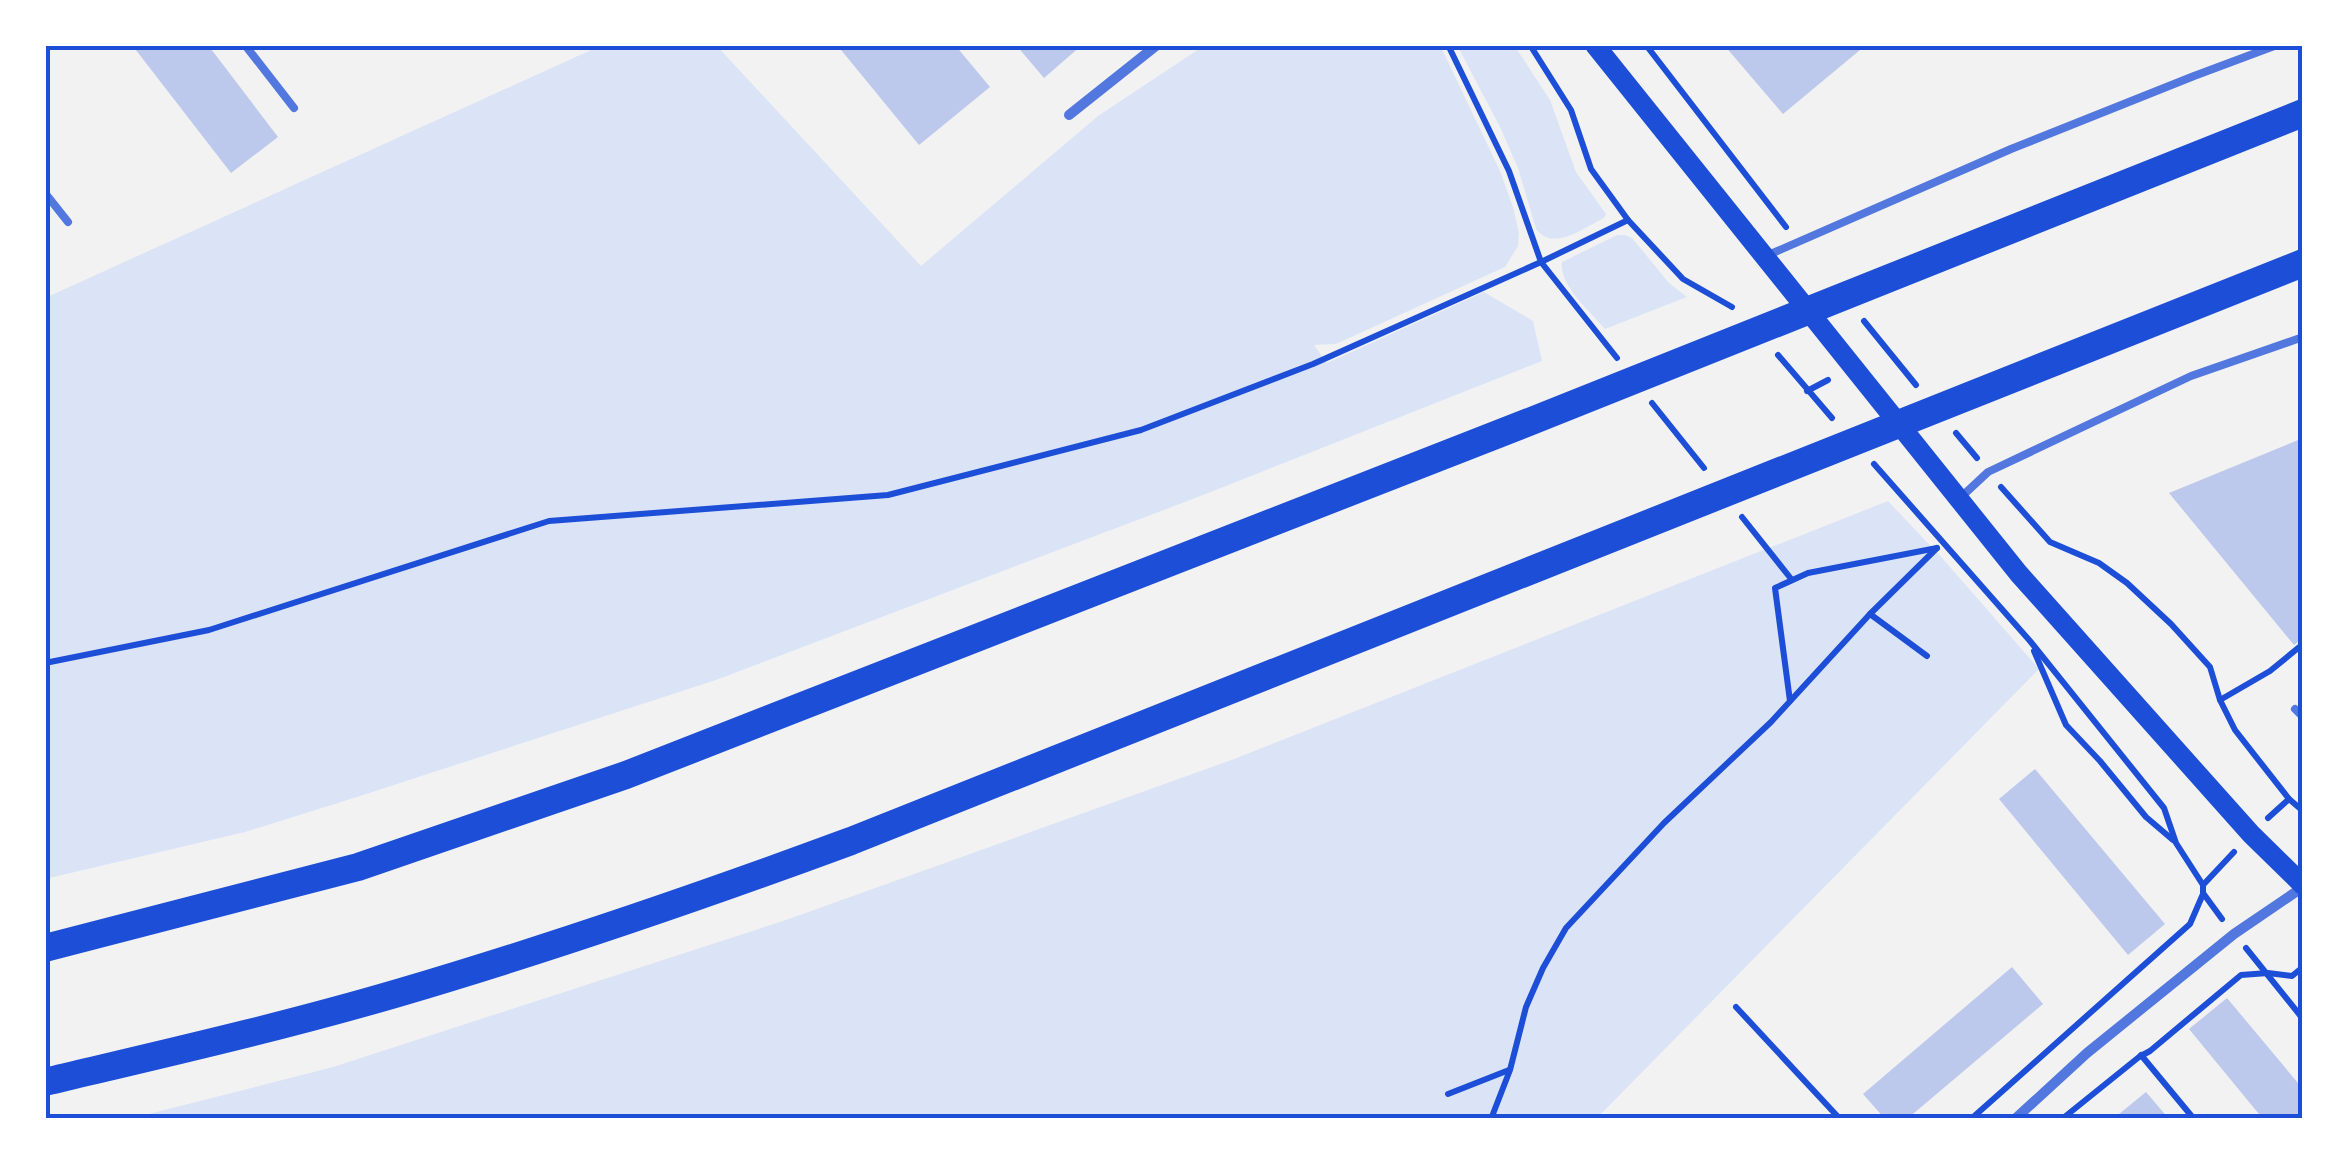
<svg xmlns="http://www.w3.org/2000/svg" width="2348" height="1164" font-family="Commissioner,sans-serif">
	<style>
		.green { fill: #dbe4f7 }
		.building { fill: #bdc9ec }
		.lines { fill: none; stroke-linecap: round; stroke-linejoin: round }
		.path { stroke: #1d4ed8; stroke-width: 6 }
		.service { stroke: #5277de; stroke-width: 8 }
		.minor { stroke: #5277de; stroke-width: 10 }
		.secondary { stroke: #1d4ed8; stroke-width: 20 }
		.motorway { stroke: #1d4ed8; stroke-width: 28 }
		.neatline { fill: none; stroke: #1d4ed8; stroke-width: 4 }
	</style>
	<rect width="100%" height="100%" fill="#f2f2f2"/>
	<g class="green">
		<path d="M602 45H716L921 266 1098 116 1205 45H1440L1500 171 1513 207 1519 233 1518 246 1505 267 1336 344 1314 345 1327 363 1484 292 1533 321 1542 361 1198 497 716 680 357 797 245 832 45 879V298Z"/>
		<path d="M1457 45H1514L1550 100 1576 172 1606 214 1604 218C1583 228 1554 252 1536 229L1518 168 1500 127Z"/>
		<path d="M1617 235H1625L1632 238 1669 283 1687 297 1605 329C1590 311 1559 286 1562 262Z"/>
		<path d="M1888 501 1943 559 2039 669 1596 1119H129L333 1067 786 920 1234 759Z"/>
	</g>
	<g class="building">
		<path d="M132 45H208L278 137 231 173Z"/>
		<path d="M837 45H955L990 87 919 145Z"/>
		<path d="M1016 45H1082L1044 78Z"/>
		<path d="M1724 45H1866L1783 114Z"/>
		<path d="M2303 438V638L2294 645 2169 493Z"/>
		<path d="M2035 769 2165 924 2128 955 1999 799Z"/>
		<path d="M2012 967 2043 1004 1907 1119H1885L1863 1094Z"/>
		<path d="M2227 998 2303 1089V1119H2263L2189 1029Z"/>
		<path d="M2146 1092 2169 1119H2113Z"/>
	</g>
	<g class="lines">
		<g class="path">
			<path d="M1530 45 1571 110 1591 169 1628 220 1683 279 1732 307"/>
			<path d="M1646 45 1786 227"/>
			<path d="M1864 321 1916 385"/>
			<path d="M1778 355 1832 418"/>
			<path d="M1617 358 1541 262 1628 220"/>
			<path d="M1807 391 1828 380"/>
			<path d="M1652 403 1704 468"/>
			<path d="M1956 433 1977 458"/>
			<path d="M1874 464 2030 641 2164 808 2176 843 2203 885V893L2222 919"/>
			<path d="M2001 487 2050 542 2099 563 2127 583 2171 624 2210 667 2220 700 2235 730 2289 799 2303 811"/>
			<path d="M1742 517 1792 580"/>
			<path d="M1870 614 1927 656"/>
			<path d="M2034 651 2066 725 2100 761 2146 817 2173 840"/>
			<path d="M45 663 209 630 549 521 888 495 1141 430 1313 364 1541 262 1509 171 1448 45"/>
			<path d="M2220 700 2270 671 2303 644"/>
			<path d="M1790 701 1775 588 1808 573 1937 548"/>
			<path d="M2268 818 2289 799"/>
			<path d="M2203 885 2234 852"/>
			<path d="M2246 948 2303 1019"/>
			<path d="M1736 1007 1840 1119"/>
			<path d="M2141 1055 2194 1119"/>
			<path d="M1448 1094 1509 1070"/>
			<path d="M1491 1119 1510 1070 1526 1007 1543 968 1566 928 1664 823 1771 722 1870 614 1937 548"/>
			<path d="M1971 1119 2190 924 2203 894"/>
			<path d="M2062 1119 2139 1057 2150 1051 2241 975 2268 973 2292 976 2303 967"/>
		</g>
		<g class="service">
			<path d="M245 45 294 108"/>
			<path d="M45 193 68 222"/>
			<path d="M1766 256 2011 149 2194 76 2277 45"/>
			<path d="M1959 499 1988 472 2102 418 2191 376 2303 337"/>
			<path d="M2295 709 2303 717"/>
		</g>
		<g class="minor">
			<path d="M1069 115 1157 45"/>
			<path d="M2015 1119 2087 1053 2234 934 2303 887"/>
		</g>
		<path class="secondary" d="M1595 45 2019 574 2251 834 2303 885"/>
		<g class="motorway">
			<path d="M45 948 358 867 626 775 1534 420 2303 113"/>
			<path d="M45 1082C163 1054 282 1027 398 993 551 948 702 896 851 841L2303 263"/>
		</g>
	</g>
	<rect width="2348" height="1164" fill="none" stroke="#ffffff" stroke-width="95"/>
	<rect x="48" y="48" width="2252" height="1068" class="neatline"/>
</svg>
